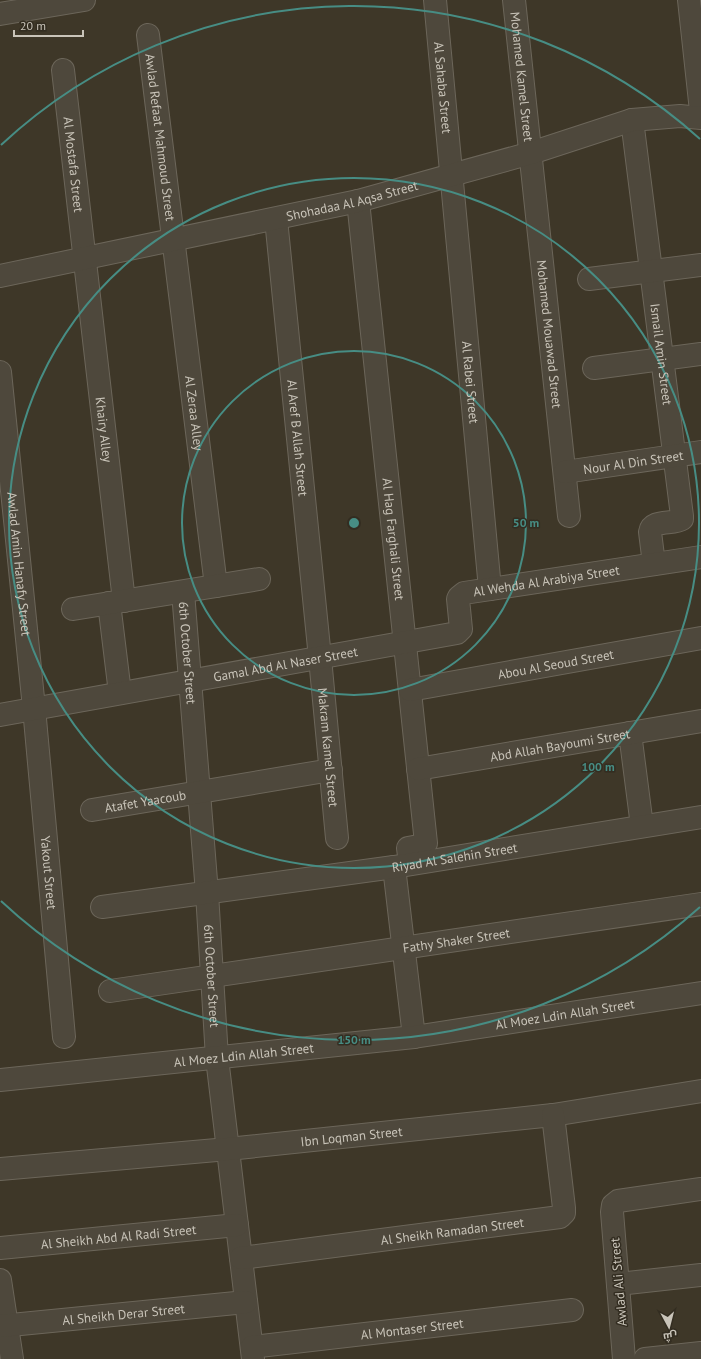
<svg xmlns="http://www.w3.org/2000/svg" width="701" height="1359" font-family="'PT Sans',Cairo,sans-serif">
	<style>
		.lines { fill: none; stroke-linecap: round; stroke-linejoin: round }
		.minor-casing { stroke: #6c665a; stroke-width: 24 }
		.minor { stroke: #4e483c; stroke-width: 22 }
		.ring { fill: none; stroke: #478d84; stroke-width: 2 }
		.labels { text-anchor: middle; stroke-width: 3; stroke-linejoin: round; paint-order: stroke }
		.street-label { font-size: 13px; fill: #c9c4b9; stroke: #332d21 }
		.centre { fill: #478d84; stroke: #332d21; stroke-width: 2 }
		.ring-label { font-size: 12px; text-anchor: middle; font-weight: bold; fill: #478d84; stroke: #332d21; stroke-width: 3; stroke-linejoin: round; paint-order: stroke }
	</style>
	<rect width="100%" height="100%" fill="#3e3728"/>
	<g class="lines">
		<g class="minor-casing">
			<g id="minor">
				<path id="s1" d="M435 0 490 589"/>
				<path id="s2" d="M514 0 569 516"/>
				<path d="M689 0 701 111"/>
				<path d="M0 14 84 0"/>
				<path id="s3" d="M148 35 216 586"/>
				<path id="s4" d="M63 70 124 601"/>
				<path id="s5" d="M632 120 682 516V519C673 525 652 519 650 532L654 564"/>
				<path id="s6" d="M358 201 426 843 424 845 408 848 410 864"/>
				<path id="s7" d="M276 219 320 658 337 838"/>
				<path id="s8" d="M0 276 358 201 531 153 632 120 680 116 701 118"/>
				<path d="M589 279 701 265"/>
				<path d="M594 368 701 354"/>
				<path id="s9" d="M0 372 34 708 64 1037"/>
				<path id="s10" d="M565 472 701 452"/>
				<path id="s11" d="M183 592 207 893 217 1058 253 1359"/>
				<path d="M109 603 120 693"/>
				<path d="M73 609 259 579"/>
				<path id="s12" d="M410 690 701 638"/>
				<path id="s13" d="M0 715 457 633 461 629 458 599 459 597 464 593 701 557"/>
				<path d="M630 733 642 826"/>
				<path id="s14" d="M418 769 701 721"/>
				<path id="s15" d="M92 810 331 770"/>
				<path d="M394 867 414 1037"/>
				<path id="s16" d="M102 907 394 867 701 817"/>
				<path id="s17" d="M110 991 701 904"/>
				<path id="s18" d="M0 1080 414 1037 701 993"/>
				<path id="s19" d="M0 1169 228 1149 553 1115 701 1091"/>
				<path id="s20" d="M0 1248 237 1225"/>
				<path id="s21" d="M241 1258 560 1217 564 1213V1208L553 1115"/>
				<path d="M0 1280 12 1359"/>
				<path d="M618 1284 701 1275"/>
				<path id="s22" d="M0 1326 246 1302"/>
				<path id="s23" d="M252 1347 572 1310"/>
				<path d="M624 1359 612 1212 613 1205 618 1201 701 1189"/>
				<path d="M645 1359 701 1353"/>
			</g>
		</g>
		<use href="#minor" class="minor"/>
	</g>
	<g class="ring">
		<circle cx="354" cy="523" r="172"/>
		<circle cx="354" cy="523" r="345"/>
		<path d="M700 907A517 517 0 0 1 1 901M1 145A517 517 0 0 1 700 139"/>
	</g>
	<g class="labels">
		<g class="street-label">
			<text dy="5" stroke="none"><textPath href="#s2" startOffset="77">Mohamed Kamel Street</textPath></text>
			<text dy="5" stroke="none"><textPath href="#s1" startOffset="88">Al Sahaba Street</textPath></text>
			<text dy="5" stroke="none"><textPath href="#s3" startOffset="103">Awlad Refaat Mahmoud Street</textPath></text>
			<text dy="5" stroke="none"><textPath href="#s4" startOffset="95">Al Mostafa Street</textPath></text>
			<text dy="5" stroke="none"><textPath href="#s8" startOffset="360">Shohadaa Al Aqsa Street</textPath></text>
			<text dy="5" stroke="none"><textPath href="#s2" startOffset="336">Mohamed Mouawad Street</textPath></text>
			<text dy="5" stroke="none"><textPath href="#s5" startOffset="236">Ismail Amin Street</textPath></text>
			<text dy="5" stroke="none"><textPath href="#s1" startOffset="384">Al Rabei Street</textPath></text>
			<text dy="5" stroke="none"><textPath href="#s3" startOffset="381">Al Zeraa Alley</textPath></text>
			<text dy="5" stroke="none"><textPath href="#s4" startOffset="362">Khairy Alley</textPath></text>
			<text dy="5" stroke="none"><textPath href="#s7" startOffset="220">Al Aref B Allah Street</textPath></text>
			<text dy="5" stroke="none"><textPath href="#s10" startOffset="69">Nour Al Din Street</textPath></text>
			<text dy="5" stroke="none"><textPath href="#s6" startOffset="340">Al Hag Farghali Street</textPath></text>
			<text dy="5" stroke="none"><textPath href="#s9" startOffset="193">Awlad Amin Hanafy Street</textPath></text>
			<text dy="5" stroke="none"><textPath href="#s13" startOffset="592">Al Wehda Al Arabiya Street</textPath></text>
			<text dy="5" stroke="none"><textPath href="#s11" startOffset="61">6th October Street</textPath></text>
			<text dy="5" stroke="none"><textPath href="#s13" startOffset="290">Gamal Abd Al Naser Street</textPath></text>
			<text dy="5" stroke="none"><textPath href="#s12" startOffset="148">Abou Al Seoud Street</textPath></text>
			<text dy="5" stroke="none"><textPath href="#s14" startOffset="144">Abd Allah Bayoumi Street</textPath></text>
			<text dy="5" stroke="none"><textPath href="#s7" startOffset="531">Makram Kamel Street</textPath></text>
			<text dy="5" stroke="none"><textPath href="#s15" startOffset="54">Atafet Yaacoub</textPath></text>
			<text dy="5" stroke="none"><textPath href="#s16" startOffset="356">Riyad Al Salehin Street</textPath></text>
			<text dy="5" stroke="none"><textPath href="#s9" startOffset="503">Yakout Street</textPath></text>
			<text dy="5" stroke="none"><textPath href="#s17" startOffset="350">Fathy Shaker Street</textPath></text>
			<text dy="5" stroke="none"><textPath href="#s11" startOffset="385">6th October Street</textPath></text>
			<text dy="5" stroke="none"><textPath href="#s18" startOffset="569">Al Moez Ldin Allah Street</textPath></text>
			<text dy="5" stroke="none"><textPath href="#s18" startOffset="245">Al Moez Ldin Allah Street</textPath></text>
			<text dy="5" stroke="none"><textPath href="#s19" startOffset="353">Ibn Loqman Street</textPath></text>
			<text dy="5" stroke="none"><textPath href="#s21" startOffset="213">Al Sheikh Ramadan Street</textPath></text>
			<text dy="5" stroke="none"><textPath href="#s20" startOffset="119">Al Sheikh Abd Al Radi Street</textPath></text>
			<text transform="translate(618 1282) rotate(-95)" y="5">Awlad Ali Street</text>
			<text dy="5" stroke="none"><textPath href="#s22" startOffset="124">Al Sheikh Derar Street</textPath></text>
			<text dy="5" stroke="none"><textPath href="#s23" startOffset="161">Al Montaser Street</textPath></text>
		</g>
	</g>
	<circle cx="354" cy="523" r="6" class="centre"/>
	<g class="ring-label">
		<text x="526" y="527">50 m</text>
		<text x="598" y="771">100 m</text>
		<text x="354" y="1044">150 m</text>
	</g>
	<g transform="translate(669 1327) rotate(173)" stroke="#332d21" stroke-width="3" paint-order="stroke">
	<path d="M0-3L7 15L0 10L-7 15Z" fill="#c9c4b9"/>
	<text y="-6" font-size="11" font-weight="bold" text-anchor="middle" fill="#c9c4b9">ش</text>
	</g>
	<path d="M14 30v6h69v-6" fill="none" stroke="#c9c4b9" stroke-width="2"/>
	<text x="20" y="30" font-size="12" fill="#c9c4b9" stroke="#332d21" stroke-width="3" paint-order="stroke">20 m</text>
</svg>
